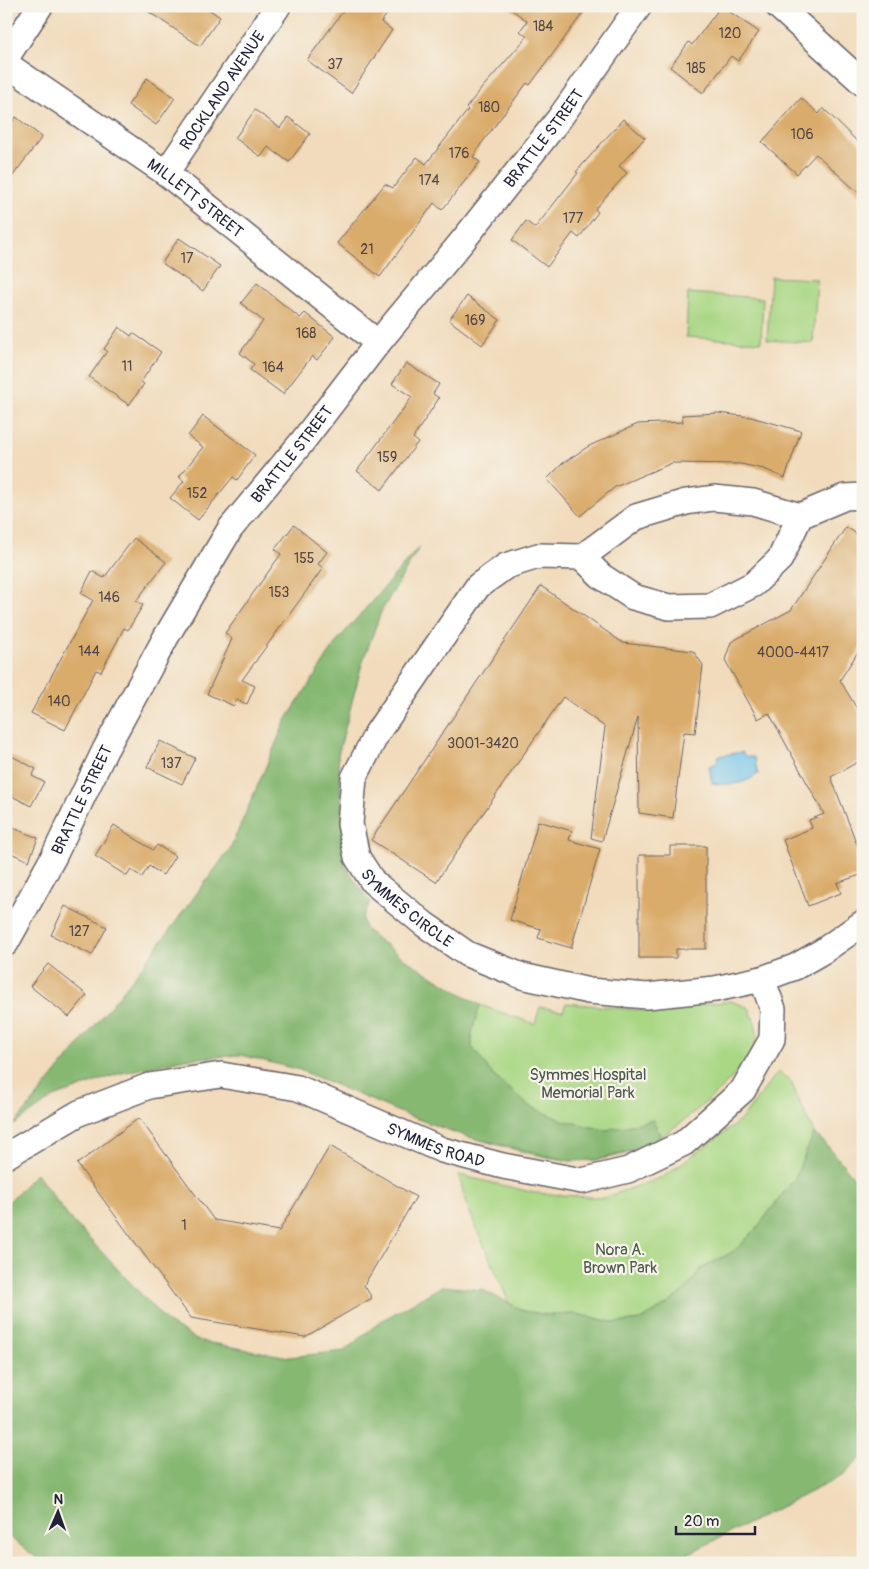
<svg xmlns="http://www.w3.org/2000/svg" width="869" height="1569" font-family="Pangolin,sans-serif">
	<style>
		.green { fill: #a9d784; stroke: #667c60 }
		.forest { fill: #86b872; stroke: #546d56 }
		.water { fill: #6fc3eb; stroke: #487293 }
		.building { fill: #daac6c }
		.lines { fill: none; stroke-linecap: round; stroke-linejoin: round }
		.minor-casing { stroke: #6a6368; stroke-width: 28 }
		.minor { stroke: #fff; stroke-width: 25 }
		.labels { text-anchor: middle; stroke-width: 4.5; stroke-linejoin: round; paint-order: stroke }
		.number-label { font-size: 14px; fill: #504447 }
		.street-label { font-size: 16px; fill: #22223b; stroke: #f7f3e8 }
		.park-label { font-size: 16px; fill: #4a5851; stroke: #f7f3e8 }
	</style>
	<rect width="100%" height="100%" fill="#f7f3e8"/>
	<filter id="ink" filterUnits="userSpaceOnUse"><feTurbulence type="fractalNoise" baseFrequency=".02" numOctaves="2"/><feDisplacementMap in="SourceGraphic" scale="10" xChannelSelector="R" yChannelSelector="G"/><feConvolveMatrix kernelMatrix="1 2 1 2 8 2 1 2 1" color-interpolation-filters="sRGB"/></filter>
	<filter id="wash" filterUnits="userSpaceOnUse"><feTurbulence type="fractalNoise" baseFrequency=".0096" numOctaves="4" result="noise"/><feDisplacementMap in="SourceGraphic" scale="20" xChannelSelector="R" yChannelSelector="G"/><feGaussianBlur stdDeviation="1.12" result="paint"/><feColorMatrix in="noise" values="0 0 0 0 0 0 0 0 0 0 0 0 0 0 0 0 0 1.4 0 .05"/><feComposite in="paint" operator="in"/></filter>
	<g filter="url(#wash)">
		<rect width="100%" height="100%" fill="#f1dbbc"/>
		<g class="green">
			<path d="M771 277 817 279 813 343 767 340Z"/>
			<path d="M688 293 763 298 761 342 686 337Z"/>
			<path d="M731 1001 749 1008C754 1020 760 1031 755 1044 744 1077 673 1132 642 1148 629 1154 609 1158 594 1160 552 1164 506 1146 465 1136L459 1032 480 1005 535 1024 540 1007 563 1011 566 1003 650 1011Z"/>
			<path d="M778 1072 790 1080 814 1133 795 1178 756 1229 734 1251 701 1269 687 1288 668 1304 641 1320 616 1323 577 1314 548 1315 524 1311 509 1303C493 1261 468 1220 459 1175L535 1193 603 1198 663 1177 740 1121Z"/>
		</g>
		<g class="forest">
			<path d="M420 546 381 612 362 664 338 755 346 867 370 902 362 919 365 929 403 958 480 1005 472 1033V1047L493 1075 528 1105 561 1120 606 1130 653 1120 661 1137 640 1149 597 1160 569 1161 465 1136 406 1115 300 1070 241 1055 186 1059 118 1074 54 1097 14 1125 139 971 230 849 286 720 338 640Z"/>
			<path d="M814 1133 827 1145 863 1189V1456L844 1475 670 1563H43L6 1534V1205L36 1173 67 1215 168 1323 199 1341 289 1357 344 1351 381 1321 442 1286 483 1290 524 1311 548 1315 577 1314 616 1323 641 1320 668 1304 687 1288 701 1269 734 1251 756 1229 795 1178Z"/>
		</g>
		<path class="water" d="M742 752 747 757H754L758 774C744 785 728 786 712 783L709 766 717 763 718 756Z"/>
		<g id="blocks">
			<g class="building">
				<path d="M140 6H204L220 17 200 46Z"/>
				<path d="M347 6H393L381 22 392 30 351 93 307 60Z"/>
				<path d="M507 6H588L530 85 527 83 481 144 473 157 480 162 442 210 434 203 380 277 337 243 385 184 393 188 417 157 426 164 468 110 466 108 482 88 527 37 520 31 527 21Z"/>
				<path d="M721 6 759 32 738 61 731 56 703 93 670 67 689 42 692 45Z"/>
				<path d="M147 78 175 98 156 125 128 105Z"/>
				<path d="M801 98 819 114 823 108 863 147V197L816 154 797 174 762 142Z"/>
				<path d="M255 110 280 128 288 117 310 134 289 162 268 147 261 157 235 138Z"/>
				<path d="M16 117 42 137 6 185V130Z"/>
				<path d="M623 119 645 138 619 166 627 173 595 209 598 212 579 238 573 233 547 267 512 240 526 221 535 228 578 173 576 172Z"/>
				<path d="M179 238 220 266 203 291 162 263Z"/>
				<path d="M257 283 300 318 305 313 335 337 317 360 312 356 283 394 250 370 254 364 240 353 263 321 241 303Z"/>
				<path d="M467 296 500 320 482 345 449 320Z"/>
				<path d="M119 327 131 336 133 333 161 352 141 382 144 384 129 405 89 377 107 351 104 349Z"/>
				<path d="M406 363 439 384 433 394 439 398 413 438 418 442 382 490 357 471 412 397 392 384Z"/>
				<path d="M718 413 751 417 801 431 785 478 764 469 741 464 672 463 615 487 580 516 547 479 563 463 589 446 638 424 683 422 682 415Z"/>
				<path d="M203 416 255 455 237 480 233 477 198 520 170 498 184 481 179 477 203 447 188 436Z"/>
				<path d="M294 525 327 552 318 564 323 568 242 680 255 686 247 704 236 700 234 706 207 694 232 639 225 633 281 554 275 549Z"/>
				<path d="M846 527 863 538V644L840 680 863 719V759L831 777 863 860V874L837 883 841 893 808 906 783 840 812 828 809 820 824 814 769 713 758 719 725 660 731 642 791 610Z"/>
				<path d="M134 538 166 562 136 601 143 605 128 630 124 628 101 672 96 670 65 730 31 713 93 600 81 593 92 571 104 578Z"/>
				<path d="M541 586 623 643 693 651 703 665 695 733 684 732 673 818 639 813 638 717 602 841 591 838 605 727 563 697 436 882 371 840Z"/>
				<path d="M160 741 195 758 182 784 147 767Z"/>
				<path d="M6 753 36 769 32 776 44 782 31 806 6 793Z"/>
				<path d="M538 821 572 831 569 840 600 849 571 948 538 938 541 929 510 920Z"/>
				<path d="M114 825 153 850 157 845 175 856 163 875 149 866 142 877 131 870 127 876 95 856Z"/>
				<path d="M11 827 38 838 29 861 6 851V840Z"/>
				<path d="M670 846H706V949H676V958H639V855H670Z"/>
				<path d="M65 906 107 927 92 955 51 935Z"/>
				<path d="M48 964 87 995 69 1017 30 986Z"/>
				<path d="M139 1118 214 1220 279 1231 330 1146 416 1197 364 1285 372 1298 305 1337 191 1318 77 1164Z"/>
			</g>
		</g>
	</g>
	<g filter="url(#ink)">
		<use href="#blocks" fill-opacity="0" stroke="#6a6368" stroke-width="1"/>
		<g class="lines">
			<g class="minor-casing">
				<g id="minor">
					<path d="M778 6 863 83"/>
					<path d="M6 58 40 6"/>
					<path id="s1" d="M6 64 166 173 378 343"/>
					<path id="s2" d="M166 173 278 6"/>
					<path id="s3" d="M800 516 753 502 714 498 686 502 636 517 582 557 538 556 506 566 478 586 377 733 354 778 350 824 357 857 373 882 424 924 467 954 522 976 589 991 647 996 715 989 762 979 795 967 823 951 863 923"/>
					<path d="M582 557 601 576 633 597 669 607 710 606 754 584 780 559 800 516 845 497 863 496"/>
					<path id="s4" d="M6 943 54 856 105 750 166 637 230 529 302 442 378 343 465 238 559 119 639 6"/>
					<path id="s5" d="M6 1156 79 1113 149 1086 221 1075 298 1088 442 1150 503 1166 582 1181 628 1170 684 1143 743 1090 772 1039 773 1009 762 979"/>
				</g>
			</g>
			<use href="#minor" class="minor"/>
		</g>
	</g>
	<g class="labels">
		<g class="number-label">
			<text x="543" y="31">184</text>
			<text x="730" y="38">120</text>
			<text x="335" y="69">37</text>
			<text x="696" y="73">185</text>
			<text x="489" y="112">180</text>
			<text x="802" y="139">106</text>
			<text x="459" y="158">176</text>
			<text x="429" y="185">174</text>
			<text x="573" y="223">177</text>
			<text x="367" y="254">21</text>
			<text x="187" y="263">17</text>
			<text x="475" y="325">169</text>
			<text x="306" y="338">168</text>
			<text x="127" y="371">11</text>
			<text x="273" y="372">164</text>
			<text x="387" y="462">159</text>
			<text x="197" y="498">152</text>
			<text x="304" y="563">155</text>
			<text x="279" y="597">153</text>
			<text x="109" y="602">146</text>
			<text x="89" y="656">144</text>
			<text x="793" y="657">4000-4417</text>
			<text x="59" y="706">140</text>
			<text x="483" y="748">3001-3420</text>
			<text x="171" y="768">137</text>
			<text x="79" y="936">127</text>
			<text x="184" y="1230">1</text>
		</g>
		<g class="street-label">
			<text dy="6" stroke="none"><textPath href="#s2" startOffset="100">ROCKLAND AVENUE</textPath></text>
			<text dy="6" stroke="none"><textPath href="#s4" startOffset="972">BRATTLE STREET</textPath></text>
			<text dy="6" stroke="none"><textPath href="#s1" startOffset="232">MILLETT STREET</textPath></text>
			<text dy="6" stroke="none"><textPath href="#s4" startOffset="568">BRATTLE STREET</textPath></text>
			<text dy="6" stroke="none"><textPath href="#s4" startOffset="162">BRATTLE STREET</textPath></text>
			<text dy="6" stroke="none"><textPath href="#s3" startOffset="729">SYMMES CIRCLE</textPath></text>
			<text dy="6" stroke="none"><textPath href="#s5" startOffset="460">SYMMES ROAD</textPath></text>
		</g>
		<g class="park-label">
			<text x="588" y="1080">Symmes Hospital<tspan x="588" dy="18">Memorial Park</tspan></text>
			<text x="620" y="1255">Nora A.<tspan x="620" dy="18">Brown Park</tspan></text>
		</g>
	</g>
	<rect width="869" height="1569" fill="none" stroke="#f7f3e8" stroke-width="25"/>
	<g transform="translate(58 1512) rotate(2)" stroke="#f7f3e8" stroke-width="4" paint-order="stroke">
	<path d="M0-4L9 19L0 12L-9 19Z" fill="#22223b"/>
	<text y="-8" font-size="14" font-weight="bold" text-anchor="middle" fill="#22223b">N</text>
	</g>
	<path d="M676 1526v8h79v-8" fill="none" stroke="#22223b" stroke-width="2.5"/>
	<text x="684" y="1526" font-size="15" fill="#22223b" stroke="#f7f3e8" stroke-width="4" paint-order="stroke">20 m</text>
</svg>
